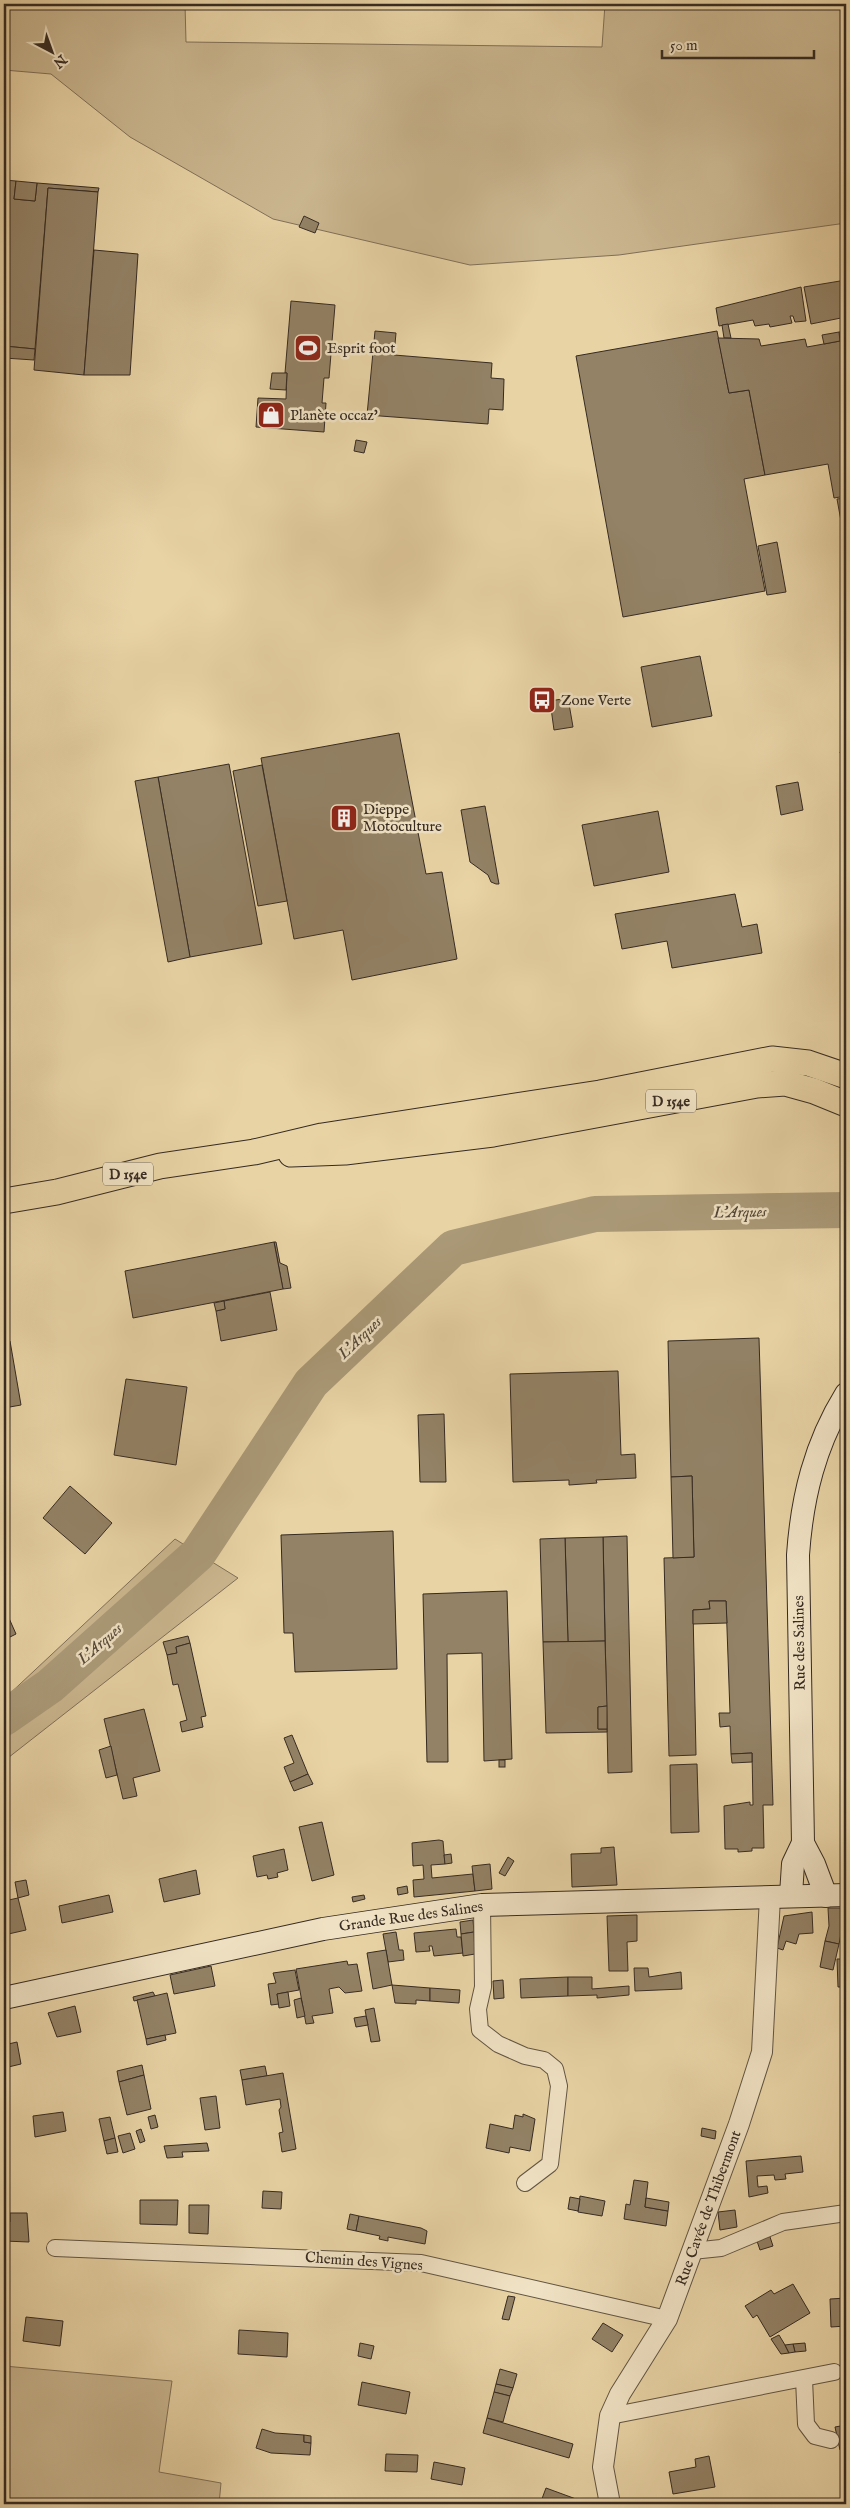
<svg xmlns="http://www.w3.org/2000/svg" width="850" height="2508" font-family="'IM FELL English',serif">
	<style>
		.green { fill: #cab68f; stroke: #807058 }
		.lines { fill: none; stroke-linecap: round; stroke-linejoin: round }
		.river { stroke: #ab9a78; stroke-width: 36 }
		.building { fill: #938266; stroke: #362b22 }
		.minor-casing { stroke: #625543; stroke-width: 18 }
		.tertiary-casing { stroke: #625543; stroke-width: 22 }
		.secondary-casing { stroke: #362b22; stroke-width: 24 }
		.primary-casing { stroke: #362b22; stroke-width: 27 }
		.minor { stroke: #f0e2c4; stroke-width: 16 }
		.tertiary { stroke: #f0e2c4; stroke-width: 20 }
		.secondary { stroke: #f0e2c4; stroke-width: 22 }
		.primary { stroke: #e8d3a5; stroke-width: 25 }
		.labels { text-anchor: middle; stroke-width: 5; stroke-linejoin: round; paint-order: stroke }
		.shield { fill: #f0e2c4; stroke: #6e6253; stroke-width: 1 }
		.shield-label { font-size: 14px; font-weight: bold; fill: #362b22 }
		.poi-label { font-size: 15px; fill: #362b22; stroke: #f0e2c4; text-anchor: start }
		.street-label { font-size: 15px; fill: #362b22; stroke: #f0e2c4 }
		.water-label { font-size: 16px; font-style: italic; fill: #534738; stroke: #f0e2c4 }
	</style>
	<rect width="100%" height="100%" fill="#e8d3a5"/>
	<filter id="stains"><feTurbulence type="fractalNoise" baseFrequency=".004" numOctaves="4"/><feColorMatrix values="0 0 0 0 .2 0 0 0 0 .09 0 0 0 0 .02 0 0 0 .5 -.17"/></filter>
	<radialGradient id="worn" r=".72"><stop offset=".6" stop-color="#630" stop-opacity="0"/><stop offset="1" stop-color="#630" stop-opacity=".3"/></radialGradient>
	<g class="green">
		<path d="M4 4H185L186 42 602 47 605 4H846V223L619 255 470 265 273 219 130 137 51 74 4 70Z"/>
		<path d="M175 1539 238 1578 4 1761V1699Z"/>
		<path d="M4 2366 172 2381 159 2472 221 2483 219 2504H4Z"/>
	</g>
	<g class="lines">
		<path class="river" d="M4 1718 50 1686 198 1554 311 1383 453 1248 595 1214 846 1210"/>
	</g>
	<g class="building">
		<path d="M4 180 16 181 14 199 35 201 37 183 99 188 98 192 48 188 35 349 4 346Z"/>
		<path d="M16 181 37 183 35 201 14 199Z"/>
		<path d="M48 188 98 192 84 375 34 370Z"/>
		<path d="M304 216 319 223 315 233 299 227Z"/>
		<path d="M94 250 138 254 130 375H84Z"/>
		<path d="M846 280V317L811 324 804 287Z"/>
		<path d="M801 287 806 321 795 322 793 316H790L792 323 770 327 769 324 755 326 753 320 719 326 716 308Z"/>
		<path d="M291 301 335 305 329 378H324L322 403H326L324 432 256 427 258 398 286 399 287 373H285Z"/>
		<path d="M728 324 731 338H724L722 325Z"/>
		<path d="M375 331 396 333 394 355 492 363 491 378 504 379 503 410 489 409 488 424 367 415Z"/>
		<path d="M717 331 729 393 749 390 765 475 744 479 765 591 623 617 576 356Z"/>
		<path d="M846 331V496L834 498 828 464 765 475 749 390 729 393 718 338 759 339 761 346 805 339 807 347 840 341 839 332Z"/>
		<path d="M839 332 840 341 824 344 822 335Z"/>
		<path d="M4 346 35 349 34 360 4 358Z"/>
		<path d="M272 373H287L286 390 270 389Z"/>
		<path d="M356 440 367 442 364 453 354 451Z"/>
		<path d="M846 498V520L841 521 837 499Z"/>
		<path d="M777 542 786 592 767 595 758 546Z"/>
		<path d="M700 656 712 716 652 727 641 667Z"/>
		<path d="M568 698 573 727 554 730 550 701Z"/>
		<path d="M399 733 426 874 442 872 457 959 352 980 343 930 294 939 261 758Z"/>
		<path d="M846 750V770L840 752Z"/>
		<path d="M229 764 262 944 190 957 158 777Z"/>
		<path d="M262 765 287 901 258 906 233 771Z"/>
		<path d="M158 777 190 957 168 962 135 781Z"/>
		<path d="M798 782 803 810 781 815 776 786Z"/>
		<path d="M485 806 499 884H496L491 882 488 875 470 862 461 810Z"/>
		<path d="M658 811 669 872 594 886 582 825Z"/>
		<path d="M735 894 742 927 757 924 762 953 672 968 667 941 622 949 615 914Z"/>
		<path d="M274 1242H276L280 1263 287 1266 291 1288 283 1289Z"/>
		<path d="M274 1242 283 1289 133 1318 125 1271Z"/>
		<path d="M270 1292 277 1330 221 1341 216 1311 225 1309 224 1301Z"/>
		<path d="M224 1301 225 1309 216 1311 214 1303Z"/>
		<path d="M759 1338 773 1805H763L764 1848H752V1851L738 1852V1849H725L724 1806 750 1802V1805H753L752 1753 731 1754 730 1726 720 1727 719 1713H730L726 1601H709L710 1609 693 1610 696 1755 669 1756 664 1558 694 1557 692 1476 671 1477 668 1341Z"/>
		<path d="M10 1341 21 1405 4 1408V1342Z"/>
		<path d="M618 1371 621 1455 635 1454 636 1478 596 1480 597 1483 569 1485V1480L513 1482 510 1374Z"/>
		<path d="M126 1379 187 1387 176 1465 114 1455Z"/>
		<path d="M444 1414 446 1482H420L418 1415Z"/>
		<path d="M692 1476 694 1557 673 1558 671 1477Z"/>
		<path d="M70 1486 112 1523 85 1554 43 1518Z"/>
		<path d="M393 1531 397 1669 295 1672 293 1633H284L281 1535Z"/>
		<path d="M627 1536 632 1772 608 1773 603 1537Z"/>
		<path d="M603 1537 605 1641 568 1642 565 1538Z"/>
		<path d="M565 1538 568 1642H543L540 1539Z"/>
		<path d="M507 1591 512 1759 484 1761 482 1653 447 1654 448 1762H427L423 1594Z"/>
		<path d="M709 1601H726L727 1623 693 1624V1610L710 1609Z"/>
		<path d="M4 1607 16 1634 4 1640Z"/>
		<path d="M188 1636 190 1643 176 1647 177 1653 167 1655 163 1642Z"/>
		<path d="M605 1641 607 1706 598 1707V1729H607V1732L546 1733 543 1642Z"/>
		<path d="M190 1643 206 1716 201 1717 203 1727 182 1732 180 1722 187 1720 178 1684 173 1685 167 1655 177 1653 176 1647Z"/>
		<path d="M607 1706V1729H598V1707Z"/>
		<path d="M144 1709 160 1771 133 1778 137 1796 123 1799 104 1719Z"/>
		<path d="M292 1735 308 1774 290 1782 284 1767 294 1763 284 1738Z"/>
		<path d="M111 1746 117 1775 106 1778 99 1750Z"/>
		<path d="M752 1753V1762L732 1763 731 1754Z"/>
		<rect x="499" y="1760" width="6" height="7"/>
		<path d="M697 1764 699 1832 671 1833 670 1765Z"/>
		<path d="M308 1774 313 1784 294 1791 290 1782Z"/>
		<path d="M322 1822 334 1875 312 1881 299 1827Z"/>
		<path d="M439 1840 443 1841 445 1864 431 1865 432 1878 473 1874 475 1891 414 1897 413 1880 424 1879 423 1865 413 1866 412 1843Z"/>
		<path d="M614 1847 617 1885 572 1887 571 1854 601 1853V1848Z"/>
		<path d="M284 1849 288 1870 277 1873 278 1877 268 1879 267 1875 257 1877 253 1856Z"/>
		<path d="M451 1854 452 1863 445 1864 444 1855Z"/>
		<path d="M508 1857 514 1861 505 1876 499 1873Z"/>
		<path d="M490 1864 492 1889 475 1891 472 1866Z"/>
		<path d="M196 1870 200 1894 164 1902 159 1879Z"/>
		<path d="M26 1880 29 1895 18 1898 15 1882Z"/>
		<path d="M407 1886 408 1893 398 1895 397 1888Z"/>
		<path d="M109 1895 113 1912 62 1923 59 1906Z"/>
		<path d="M364 1895 365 1899 353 1902 352 1897Z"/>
		<path d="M18 1898 26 1930 4 1935V1901Z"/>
		<path d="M828 1908H846L839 1944 825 1941 829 1926Z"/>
		<path d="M812 1912 813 1933 799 1934 796 1944 786 1941 783 1950 777 1948 784 1916Z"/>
		<path d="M637 1915V1941L627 1942 628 1971H609L607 1916Z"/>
		<path d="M473 1920 474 1932 461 1934 460 1922Z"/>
		<path d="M456 1929 457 1937H461L463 1953 434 1956 432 1946H429L430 1951 416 1952 414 1933Z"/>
		<path d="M396 1932 399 1950H403L404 1960 388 1962 383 1934Z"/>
		<path d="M474 1932 475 1954 463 1956 461 1934Z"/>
		<path d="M825 1941 839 1944 833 1970 820 1967Z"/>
		<path d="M386 1950 392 1985 373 1989 367 1953Z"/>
		<path d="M837 1959H844L845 1987H838Z"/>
		<path d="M347 1961 348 1965 357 1964 362 1991 345 1993 339 1987 329 1989 333 2013 312 2016 314 2023 306 2024 296 1969Z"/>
		<path d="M211 1966 215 1986 174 1994 170 1975Z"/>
		<path d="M634 1968H648L649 1977 681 1972 682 1989 635 1991Z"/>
		<path d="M295 1970 299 1990 277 1994 279 2004 271 2005 268 1984 276 1983 273 1973Z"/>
		<path d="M568 1977V1996L521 1998 520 1979Z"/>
		<path d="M568 1977H592V1989L629 1986V1995L597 1998V1995L568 1996Z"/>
		<path d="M503 1980 504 1998 494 1999 493 1981Z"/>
		<path d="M392 1985 430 1988V2001L416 2000V2004L395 2003Z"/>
		<path d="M430 1988 460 1990 459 2003 430 2001Z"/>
		<path d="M153 1992 155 1996 134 2001 133 1997Z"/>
		<path d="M288 1992 290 2006 279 2008 277 1994Z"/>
		<path d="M167 1993 176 2033 146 2039 137 2000Z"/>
		<path d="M301 1998 305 2016 297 2018 294 2000Z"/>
		<path d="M75 2006 81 2032 57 2037 48 2013Z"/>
		<path d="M374 2008 380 2041 371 2042 365 2010Z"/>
		<path d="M366 2016 368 2025 356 2027 354 2018Z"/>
		<path d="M165 2035 166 2040 147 2045 146 2039Z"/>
		<path d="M17 2042 21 2064 4 2068V2045Z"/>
		<path d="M142 2065 144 2075 119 2082 117 2071Z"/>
		<path d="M265 2066 267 2076 242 2080 240 2070Z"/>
		<path d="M283 2073 296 2149 282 2152 279 2133 283 2132 279 2110 281 2107 280 2099 246 2105 242 2080Z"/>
		<path d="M144 2075 151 2109 127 2115 119 2082Z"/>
		<path d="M216 2096 220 2128 205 2130 200 2098Z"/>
		<path d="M63 2112 66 2131 35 2137 33 2116Z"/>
		<path d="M523 2114 535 2119 530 2151 510 2147 509 2153 486 2148 490 2124 513 2129 515 2115 523 2117Z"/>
		<path d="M155 2115 158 2127 151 2129 148 2117Z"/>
		<path d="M110 2117 115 2138 104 2141 99 2119Z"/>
		<path d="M702 2128 716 2131 715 2139 701 2136Z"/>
		<path d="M141 2129 145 2141 140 2143 136 2131Z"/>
		<path d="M130 2133 135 2149 123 2153 118 2136Z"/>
		<path d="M115 2138 118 2152 107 2154 104 2141Z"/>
		<path d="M207 2143 209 2151 182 2152 183 2157 167 2158 164 2146Z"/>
		<path d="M801 2156 803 2172 785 2174 786 2179 775 2180 774 2175 757 2176 758 2187 767 2186 768 2193 749 2197 746 2161Z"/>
		<path d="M634 2180 648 2182 645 2207 668 2211 666 2226 624 2219 626 2204 630 2205Z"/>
		<path d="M263 2191 282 2192 281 2209 262 2208Z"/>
		<path d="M580 2196 605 2201 602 2216 578 2212Z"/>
		<path d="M570 2197 580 2199 578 2211 568 2209Z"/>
		<path d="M646 2198 669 2202 668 2211 645 2207Z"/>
		<path d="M140 2200H178L177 2225 140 2224Z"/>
		<path d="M189 2205H209L208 2234 189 2233Z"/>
		<path d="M735 2210 737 2227 720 2230 718 2212Z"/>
		<path d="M10 2213H27L29 2242 4 2241V2222H10Z"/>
		<path d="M350 2214 359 2216 356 2231 347 2229Z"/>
		<path d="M359 2216 421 2228 427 2231 425 2244 388 2237V2241L379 2239 380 2236 356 2231Z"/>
		<path d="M769 2234 773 2246 760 2250 756 2238Z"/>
		<path d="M793 2284 810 2313 770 2337 757 2315 753 2318 745 2306 771 2290 774 2294Z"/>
		<path d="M508 2296 515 2297 509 2320 502 2319Z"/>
		<path d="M846 2298V2326L831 2327 830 2299Z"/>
		<path d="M26 2317 63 2321 60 2346 23 2341Z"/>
		<path d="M603 2323 623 2335 612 2352 592 2339Z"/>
		<path d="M239 2330 288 2333 287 2357 238 2354Z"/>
		<path d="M779 2335 785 2345 789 2353 781 2354 771 2339Z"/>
		<path d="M360 2343 374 2346 371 2359 358 2356Z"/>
		<path d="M805 2343 806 2351 795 2352 793 2344Z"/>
		<path d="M793 2344 795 2352 789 2353 785 2345Z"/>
		<path d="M500 2369 517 2374 513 2388 496 2384Z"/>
		<path d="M362 2382 410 2392 406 2414 358 2405Z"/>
		<path d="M496 2384 513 2388 510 2396 494 2392Z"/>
		<path d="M494 2392 510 2396 503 2422 487 2418Z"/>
		<path d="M487 2418 573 2444 569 2458 483 2433Z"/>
		<path d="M846 2425V2449L840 2450 835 2427Z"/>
		<path d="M262 2429 275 2433 304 2435V2442L311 2443 310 2455 271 2453 256 2448Z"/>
		<path d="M304 2435 311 2436V2443L304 2442Z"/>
		<path d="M386 2454 418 2455 417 2472 385 2471Z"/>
		<path d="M709 2456 715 2487 673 2494 669 2472 696 2467 695 2459Z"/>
		<path d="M434 2462 465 2468 462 2485 431 2479Z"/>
		<path d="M546 2488 576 2499 574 2504H540Z"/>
	</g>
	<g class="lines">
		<g class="minor-casing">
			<g id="minor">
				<path d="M482 1905 483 1987 478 2009 480 2030 498 2044 525 2056 544 2060 555 2069 559 2086 550 2164 525 2183"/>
				<path d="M55 2248 421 2263 667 2319"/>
				<path d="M692 2251 721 2248 783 2222 846 2213"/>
				<path d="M804 2379 806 2424 815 2436 831 2440"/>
				<path d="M610 2416 834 2372"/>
			</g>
		</g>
		<g class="tertiary-casing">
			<path id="tertiary" d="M610 2504 603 2467 610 2416 620 2394 667 2319 739 2124 762 2052 770 1897"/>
		</g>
		<g class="secondary-casing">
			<g id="secondary">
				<path d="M791 1895 793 1864 803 1843"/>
				<path d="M826 1896 814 1864 803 1843 798 1555C802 1497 815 1444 846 1394"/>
				<path d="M4 1998 323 1929 482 1905 846 1895"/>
			</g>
		</g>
		<g class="primary-casing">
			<g id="primary">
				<path d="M291 1154 345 1152 493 1134 757 1085 785 1083 814 1091 846 1104"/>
				<path d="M4 1201 57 1192 160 1166 254 1152 322 1136 600 1093 772 1059 808 1063 846 1076"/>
			</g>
		</g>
		<use href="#minor" class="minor"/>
		<use href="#tertiary" class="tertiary"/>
		<use href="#secondary" class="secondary"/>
		<use href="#primary" class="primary"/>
	</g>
	<defs>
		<g id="stadium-square" transform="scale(1.4375)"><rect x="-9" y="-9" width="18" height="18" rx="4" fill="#8f2418" stroke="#f0e2c4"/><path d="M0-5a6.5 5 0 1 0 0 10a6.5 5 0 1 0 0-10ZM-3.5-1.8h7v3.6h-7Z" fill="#fff"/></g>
		<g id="shop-square" transform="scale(1.4375)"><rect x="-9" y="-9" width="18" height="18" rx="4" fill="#8f2418" stroke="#f0e2c4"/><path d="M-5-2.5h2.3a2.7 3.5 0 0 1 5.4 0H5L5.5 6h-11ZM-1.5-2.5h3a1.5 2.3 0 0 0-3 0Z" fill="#fff"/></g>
		<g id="bus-square" transform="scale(1.4375)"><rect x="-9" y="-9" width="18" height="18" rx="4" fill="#8f2418" stroke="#f0e2c4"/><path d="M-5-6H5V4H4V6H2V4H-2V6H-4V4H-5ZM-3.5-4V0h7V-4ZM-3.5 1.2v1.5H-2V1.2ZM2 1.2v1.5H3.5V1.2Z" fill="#fff"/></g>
		<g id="building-square" transform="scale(1.4375)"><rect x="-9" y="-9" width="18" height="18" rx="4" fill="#8f2418" stroke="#f0e2c4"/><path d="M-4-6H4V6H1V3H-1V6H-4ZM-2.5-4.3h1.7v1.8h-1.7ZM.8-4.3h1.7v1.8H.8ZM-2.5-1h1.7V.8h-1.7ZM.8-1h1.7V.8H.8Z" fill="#fff"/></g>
	</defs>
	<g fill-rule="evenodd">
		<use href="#stadium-square" x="308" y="348"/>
		<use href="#shop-square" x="271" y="415"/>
		<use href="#bus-square" x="542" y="700"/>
		<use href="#building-square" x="344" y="818"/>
	</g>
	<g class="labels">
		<g class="shield">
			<rect x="646" y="1089.5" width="50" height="23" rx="4"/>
			<rect x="103" y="1162.5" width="50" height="23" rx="4"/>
		</g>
		<g class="shield-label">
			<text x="671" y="1106">D 154e</text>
			<text x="128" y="1179">D 154e</text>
		</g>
		<g class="poi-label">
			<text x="327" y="353">Esprit foot</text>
			<text x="290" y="420">Planète occaz'</text>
			<text x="561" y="705">Zone Verte</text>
			<text x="363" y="814">Dieppe<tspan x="363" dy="17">Motoculture</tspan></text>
		</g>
		<g class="street-label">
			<text transform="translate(799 1643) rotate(-91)" y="5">Rue des Salines</text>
			<text transform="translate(411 1916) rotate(-8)" y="5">Grande Rue des Salines</text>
			<text transform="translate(708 2208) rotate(-70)" y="5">Rue Cavée de Thibermont</text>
			<text transform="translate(364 2261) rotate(4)" y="5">Chemin des Vignes</text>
		</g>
		<g class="water-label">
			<text transform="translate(740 1211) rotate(-1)" y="6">L'Arques</text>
			<text transform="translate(359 1337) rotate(-44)" y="6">L'Arques</text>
			<text transform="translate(99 1643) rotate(-41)" y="6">L'Arques</text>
		</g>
	</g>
	<rect width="850" height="2508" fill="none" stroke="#e8d3a5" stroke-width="20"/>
	<rect x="5" y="5" width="840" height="2498" fill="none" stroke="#362b22" stroke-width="2.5"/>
	<rect x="10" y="10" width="830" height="2488" fill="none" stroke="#362b22"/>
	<g transform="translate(52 52) rotate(139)" stroke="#f0e2c4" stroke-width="4" paint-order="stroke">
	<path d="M0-4L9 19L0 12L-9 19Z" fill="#362b22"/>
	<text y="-8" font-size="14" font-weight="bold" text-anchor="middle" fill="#362b22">N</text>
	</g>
	<path d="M662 50v8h152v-8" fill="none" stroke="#362b22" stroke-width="2.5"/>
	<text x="670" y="50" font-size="15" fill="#362b22" stroke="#f0e2c4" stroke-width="4" paint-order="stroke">50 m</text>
	<rect width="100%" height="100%" filter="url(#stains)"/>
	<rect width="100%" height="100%" fill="url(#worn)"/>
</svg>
